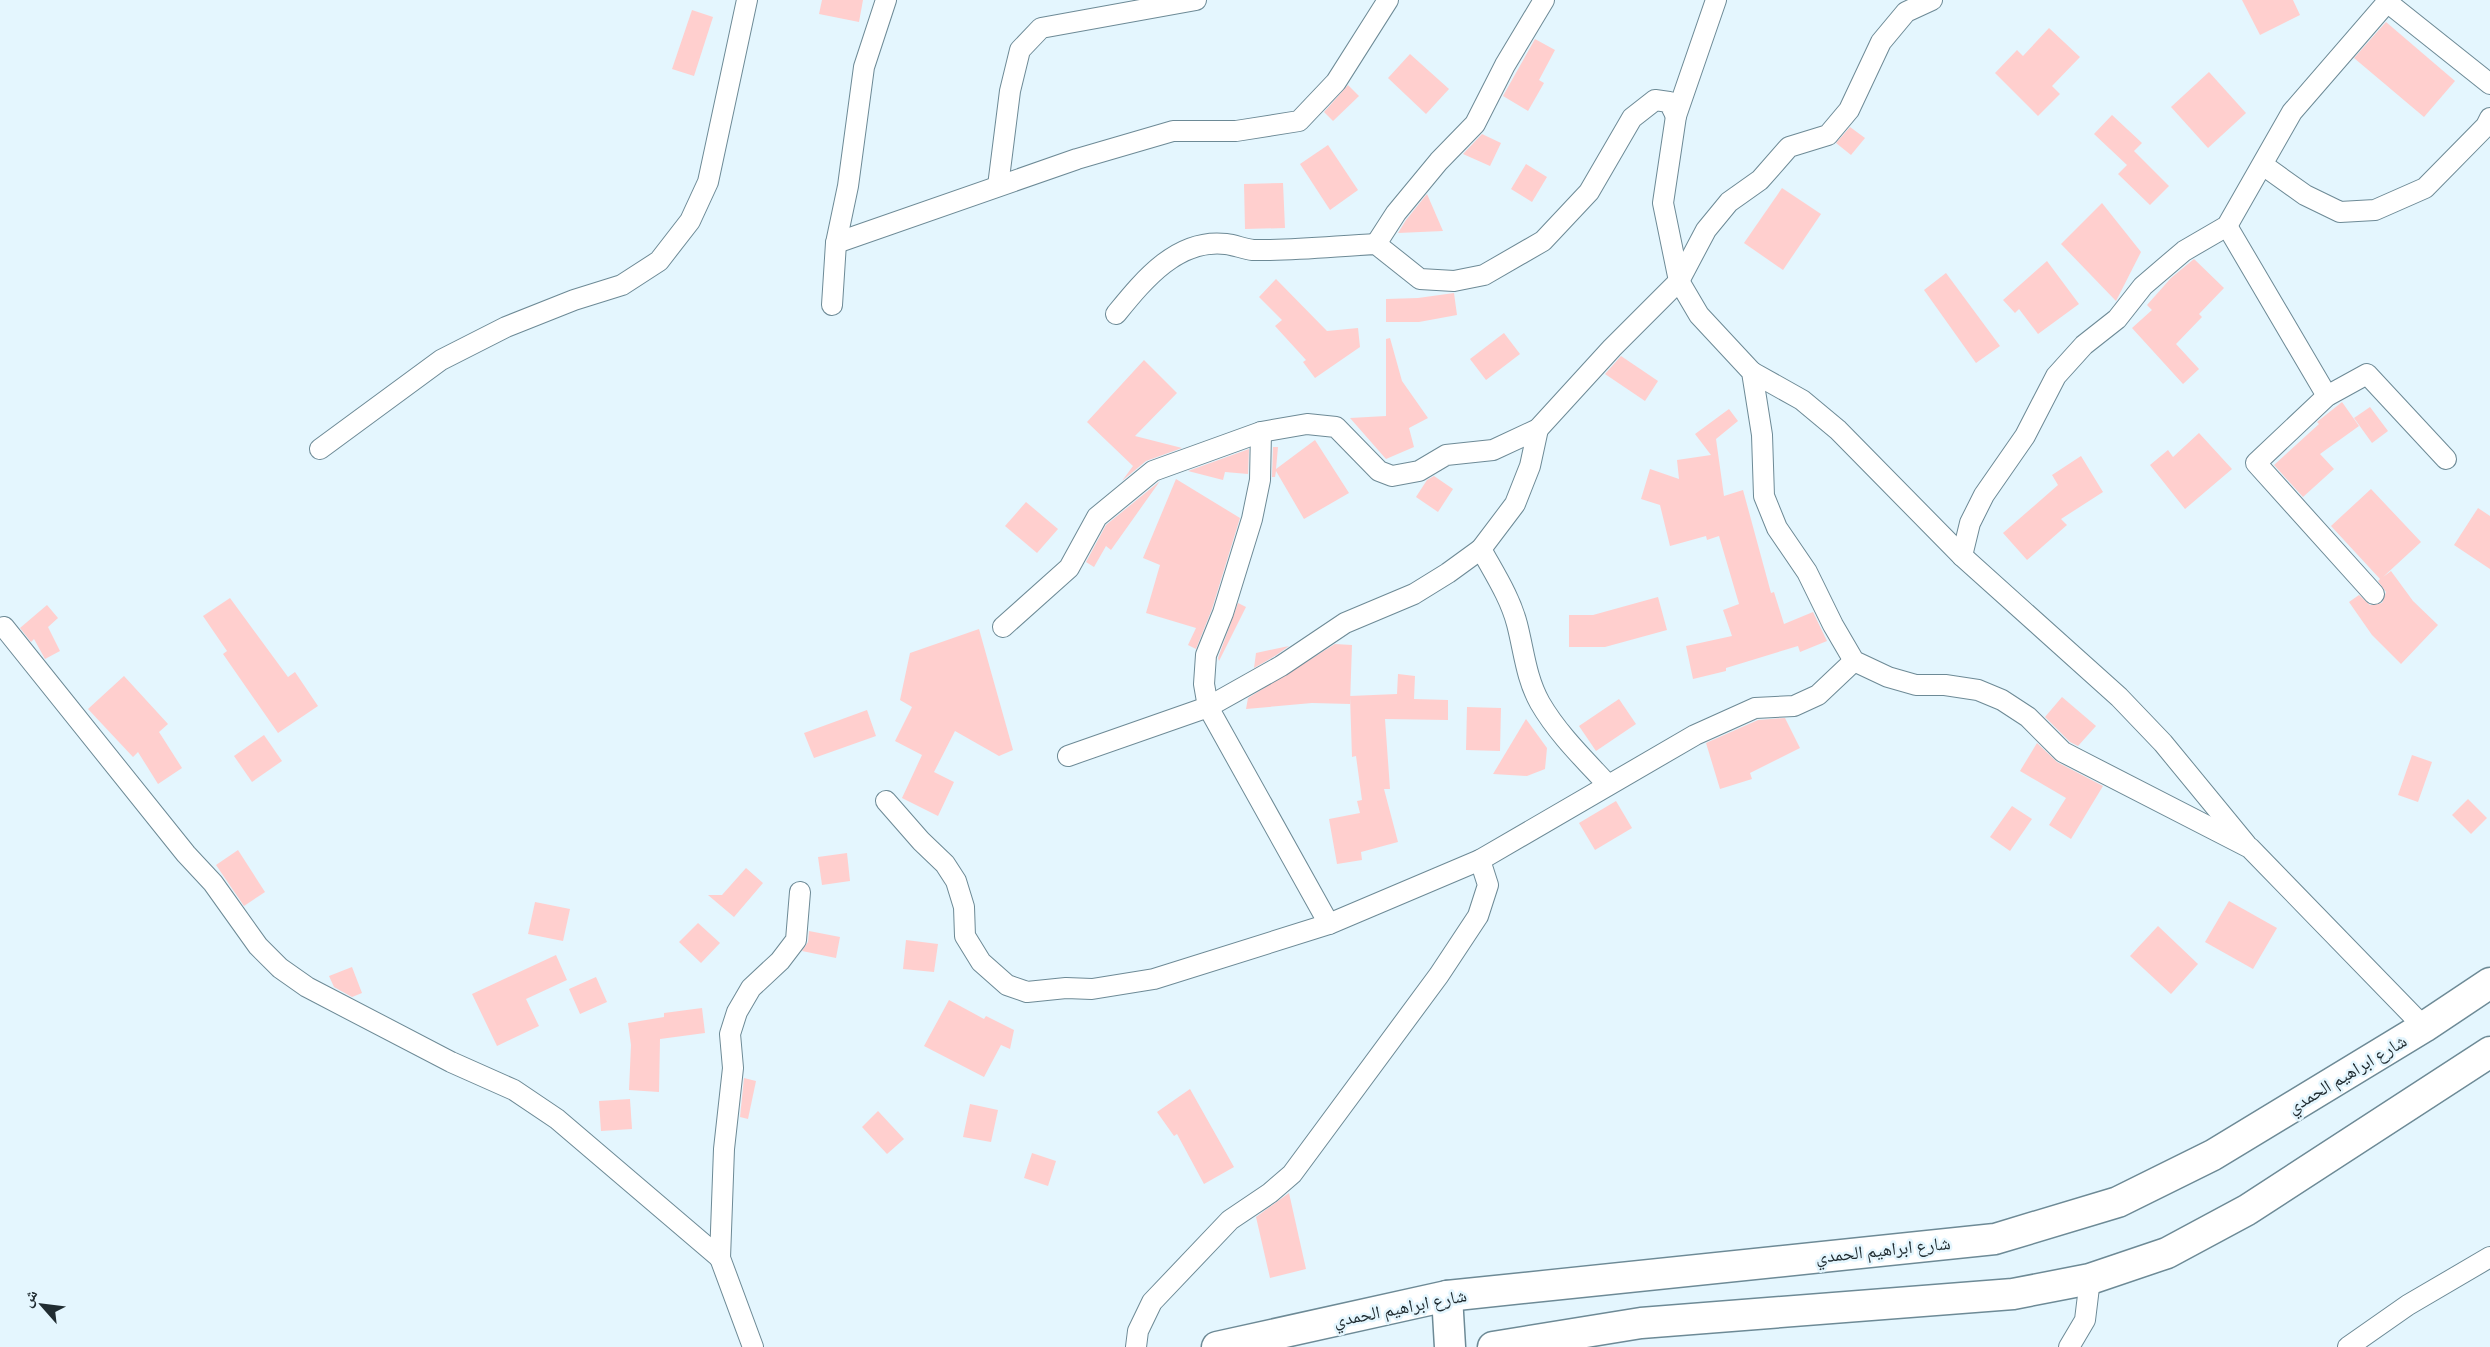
<svg xmlns="http://www.w3.org/2000/svg" width="2490" height="1347" font-family="'Exo 2','Noto Naskh Arabic',sans-serif">
	<style>
		.building { fill: #ffcfce }
		.lines { fill: none; stroke-linecap: round; stroke-linejoin: round }
		.street-casing { stroke: #6d8a96; stroke-width: 22 }
		.primary-casing { stroke: #6d8a96; stroke-width: 33 }
		.street { stroke: #fff; stroke-width: 20 }
		.primary { stroke: #fff; stroke-width: 30 }
		.labels { text-anchor: middle; stroke-width: 5; stroke-linejoin: round; paint-order: stroke }
		.street-label { font-size: 18px; fill: #202c31; stroke: #e4f6fe }
	</style>
	<rect width="100%" height="100%" fill="#e4f6fe"/>
	<g class="building">
		<path d="M822 0H863L859 22 819 14Z"/>
		<path d="M2242 0H2293L2300 15 2260 35Z"/>
		<path d="M692 10 713 17 694 76 672 69Z"/>
		<path d="M2386 22 2455 81 2424 117 2354 58Z"/>
		<path d="M2049 28 2080 57 2052 86 2060 94 2038 116 1995 73 2017 50 2023 56Z"/>
		<path d="M1535 39 1555 50 1539 80 1544 83 1528 111 1503 96Z"/>
		<path d="M1410 54 1449 89 1426 114 1388 78Z"/>
		<path d="M2209 72 2246 113 2208 148 2171 107Z"/>
		<path d="M1348 85 1359 96 1333 121 1324 112Z"/>
		<path d="M2112 115 2142 143 2134 151 2169 186 2150 205 2118 174 2127 165 2094 134Z"/>
		<path d="M1850 127 1865 138 1851 155 1836 143Z"/>
		<path d="M1482 134 1501 143 1490 166 1463 154Z"/>
		<path d="M1328 145 1358 190 1330 210 1300 164Z"/>
		<path d="M1526 164 1547 177 1532 202 1511 189Z"/>
		<path d="M1283 183 1285 228 1245 229 1244 184Z"/>
		<path d="M1782 188 1821 214 1783 270 1744 243Z"/>
		<path d="M1427 194 1443 231 1398 233 1406 220Z"/>
		<path d="M2102 203 2141 252 2116 301 2061 244Z"/>
		<path d="M2194 259 2224 288 2199 314 2202 317 2176 344 2199 369 2183 384 2132 328 2152 310 2147 305 2171 278Z"/>
		<path d="M2047 261 2079 304 2038 334 2019 309 2015 313 2003 300Z"/>
		<path d="M1946 273 2000 346 1976 363 1924 290Z"/>
		<path d="M1276 279 1327 331 1358 328 1360 347 1315 378 1303 362 1306 360 1275 326 1282 320 1259 297Z"/>
		<path d="M1454 293 1457 315 1419 322H1386V299L1418 298Z"/>
		<path d="M1504 333 1520 354 1486 380 1470 359Z"/>
		<path d="M1390 338 1402 381 1428 418 1409 428 1414 447 1386 459 1350 418 1386 416V339Z"/>
		<path d="M1621 356 1658 381 1645 401 1605 374Z"/>
		<path d="M1144 360 1177 393 1135 436 1182 448 1146 461 1122 481 1133 466 1087 422Z"/>
		<path d="M2342 402 2359 426 2320 454 2334 469 2303 497 2274 465 2319 424 2317 422Z"/>
		<path d="M2370 407 2388 431 2372 443 2354 418Z"/>
		<path d="M1729 409 1738 421 1716 439 1724 496 1743 490 1771 593 1774 592 1784 624 1813 612 1827 641 1800 652 1798 646 1726 668V671L1693 679 1686 646 1732 636 1723 610 1739 604 1719 536 1707 540 1706 536 1670 546 1660 505 1641 499 1650 469 1679 479 1677 460 1711 455 1695 434Z"/>
		<path d="M2199 433 2232 469 2185 509 2150 465 2168 450 2173 457Z"/>
		<path d="M1315 440 1349 493 1304 519 1276 471 1275 477H1272L1273 447H1278L1276 469Z"/>
		<path d="M1249 449 1248 474 1225 472 1223 480 1188 471Z"/>
		<path d="M2081 456 2103 492 2061 519 2067 525 2027 560 2003 533 2058 485 2052 475Z"/>
		<path d="M1434 476 1453 489 1438 512 1416 497 1427 480Z"/>
		<path d="M1176 479 1240 518 1212 609 1196 649 1188 645 1196 628 1146 613 1160 565 1143 558Z"/>
		<path d="M1160 481 1111 550 1106 546 1094 567 1086 562 1106 525Z"/>
		<path d="M2371 489 2421 542 2383 577 2391 571 2413 601 2438 625 2401 664 2372 635 2349 602 2359 595 2370 605 2382 603 2386 592 2378 581 2380 579 2331 526Z"/>
		<path d="M1026 502 1058 529 1037 553 1005 526Z"/>
		<path d="M2478 508 2490 516V569L2454 545Z"/>
		<path d="M1658 597 1667 630 1605 647H1569V615H1593Z"/>
		<path d="M230 598 288 677 295 672 318 706 278 733 223 654 227 651 203 616Z"/>
		<path d="M1238 603 1246 607 1219 661 1218 658Z"/>
		<path d="M47 605 58 618 48 627 60 651 45 659 34 639 31 642 20 628Z"/>
		<path d="M979 629 1013 750 999 756 955 731 934 772 954 782 938 816 902 798 922 755 895 741 912 707 900 700 910 653Z"/>
		<path d="M1335 644 1352 645 1350 704 1312 703 1246 709 1248 698Z"/>
		<path d="M1289 646 1275 656 1254 668 1256 653Z"/>
		<path d="M1398 674 1415 676 1414 699 1448 700V720L1385 719 1390 789H1384L1398 842 1361 852 1362 860 1337 864 1329 819 1360 813 1357 801 1362 800 1356 756 1352 757 1350 696 1397 694Z"/>
		<path d="M124 676 168 724 159 732 182 768 158 784 138 752 133 757 88 709Z"/>
		<path d="M2062 697 2096 726 2078 746 2070 742 2045 717Z"/>
		<path d="M1619 699 1636 724 1596 751 1579 726Z"/>
		<path d="M1467 707 1501 708 1500 751 1466 750Z"/>
		<path d="M867 710 876 736 814 758 804 733Z"/>
		<path d="M1785 718 1800 748 1750 773 1752 779 1720 789 1706 743 1758 720Z"/>
		<path d="M1526 719 1547 748 1545 769 1527 776 1493 774Z"/>
		<path d="M264 735 282 761 252 782 234 756Z"/>
		<path d="M2037 743 2057 762 2103 786 2071 839 2049 825 2066 798 2020 771Z"/>
		<path d="M2412 755 2432 762 2418 802 2398 795Z"/>
		<path d="M2468 799 2487 818 2471 834 2452 815Z"/>
		<path d="M1616 801 1632 828 1595 850 1579 823Z"/>
		<path d="M2012 806 2032 819 2010 851 1990 837Z"/>
		<path d="M238 850 265 892 244 906 216 865Z"/>
		<path d="M847 853 850 881 822 885 818 857Z"/>
		<path d="M746 868 763 883 734 917 708 895H722Z"/>
		<path d="M2229 901 2277 928 2253 969 2205 942Z"/>
		<path d="M535 902 570 909 563 941 528 934Z"/>
		<path d="M698 923 720 943 701 963 679 942Z"/>
		<path d="M2158 926 2198 964 2171 994 2130 956Z"/>
		<path d="M809 931 840 937 836 958 802 951 808 942Z"/>
		<path d="M906 940 938 944 934 972 903 969Z"/>
		<path d="M556 955 567 980 526 999 539 1026 497 1046 472 994Z"/>
		<path d="M352 967 362 993 352 997 334 987 329 976Z"/>
		<path d="M596 977 607 1002 580 1014 569 989Z"/>
		<path d="M949 1000 984 1019 986 1016 1014 1030 1010 1049 1001 1045 984 1077 924 1046Z"/>
		<path d="M702 1008 705 1033 660 1039 659 1092 629 1090 631 1045 628 1023 664 1017V1013Z"/>
		<path d="M744 1078 756 1081 748 1119 740 1117Z"/>
		<path d="M1190 1089 1234 1167 1204 1184 1177 1134 1174 1136 1157 1112Z"/>
		<path d="M630 1099 632 1129 601 1131 599 1101Z"/>
		<path d="M970 1104 998 1110 991 1142 963 1137Z"/>
		<path d="M878 1111 904 1139 887 1154 862 1127Z"/>
		<path d="M1032 1153 1056 1161 1048 1186 1024 1178Z"/>
		<path d="M1289 1193 1306 1269 1270 1278 1256 1217Z"/>
	</g>
	<g class="lines">
		<g class="street-casing">
			<g id="street">
				<path d="M2387 2 2490 84"/>
				<path d="M1676 116 1663 203 1679 281 1699 315 1752 372 1762 435 1764 496 1777 528 1807 572 1833 625 1854 661 1888 677 1916 685H1945L1978 690 2002 700 2028 717 2063 752 2250 848 2424 1027"/>
				<path d="M2263 165 2305 195 2340 212 2375 210 2425 188 2486 126 2490 118"/>
				<path d="M998 186 1010 91 1020 50 1041 28 1196 0"/>
				<path d="M2227 226 2327 396"/>
				<path d="M836 243 1077 159 1173 131H1236L1299 121 1336 82 1388 0"/>
				<path d="M1376 244 1396 213 1439 161 1475 124 1505 65 1544 0"/>
				<path d="M832 305 836 243 848 186 864 67 886 0"/>
				<path d="M1116 314C1143 281 1177 238 1226 244 1235 245 1244 249 1253 250 1294 251 1336 246 1376 244L1420 279 1454 281 1484 275 1543 241 1589 192 1632 118 1655 100 1669 102 1676 116 1716 0"/>
				<path d="M1752 372 1802 400 1838 430 1962 556 2119 697 2163 743 2246 844"/>
				<path d="M1261 432 1260 480 1252 519 1223 613 1206 655 1204 684 1208 707 1329 924"/>
				<path d="M320 449 441 360 506 327 574 300 622 285 659 261 690 221 708 182 747 0"/>
				<path d="M1481 549C1494 573 1510 597 1517 624 1524 651 1526 678 1540 703 1558 734 1584 759 1608 785"/>
				<path d="M1962 556 1970 523 1984 495 2025 436 2056 376 2084 345 2117 319 2143 286 2184 251 2227 226 2292 112 2389 0"/>
				<path d="M2374 594 2256 463 2327 396 2367 374 2446 459"/>
				<path d="M4 627 186 854 213 883 258 946 280 968 307 987 451 1062 514 1090 557 1119 720 1258"/>
				<path d="M1003 627 1069 568 1097 517 1153 471 1261 432 1307 424 1336 427 1379 471 1392 476 1419 471 1446 455 1493 450 1538 429 1612 348 1679 281 1706 230 1729 202 1760 180 1789 147 1828 135 1849 110 1881 42 1906 12 1932 0"/>
				<path d="M1068 756 1208 707 1281 666 1345 623 1414 594 1448 573 1481 549 1515 504 1530 466 1538 429"/>
				<path d="M886 801 921 841 945 864 956 881 964 907 965 936 981 962 1007 985 1027 992 1066 988 1092 989 1154 979 1329 924 1480 860 1695 735 1755 708 1794 706 1818 695 1854 661"/>
				<path d="M753 1347 720 1258 724 1149 733 1068 730 1034 737 1012 751 988 780 961 796 940 800 892"/>
				<path d="M1136 1347 1138 1331 1152 1302 1230 1220 1270 1193 1292 1174 1439 975 1478 916 1488 885 1480 860"/>
				<path d="M2069 1347 2085 1320 2090 1279"/>
				<path d="M2348 1347 2408 1305 2490 1257"/>
			</g>
		</g>
		<g class="primary-casing">
			<g id="primary">
				<path d="M1447 1296 1450 1347"/>
				<path d="M1217 1347 1447 1296 1995 1239 2118 1202 2213 1155 2424 1027 2490 983"/>
				<path d="M1493 1347 1641 1323 2013 1294 2090 1279 2167 1253 2247 1210 2490 1052"/>
			</g>
		</g>
		<use href="#street" class="street"/>
		<use href="#primary" class="primary"/>
	</g>
	<g class="labels">
		<g class="street-label">
			<text transform="translate(2347 1074) rotate(-31)" y="6">شارع ابراهيم الحمدي</text>
			<text transform="translate(1883 1250) rotate(-6)" y="6">شارع ابراهيم الحمدي</text>
			<text transform="translate(1400 1308) rotate(-11)" y="6">شارع ابراهيم الحمدي</text>
		</g>
	</g>
	<g transform="translate(42 1305) rotate(298)" stroke="#e4f6fe" stroke-width="4.5" paint-order="stroke">
	<path d="M0-4.5L10 22L0 15L-10 22Z" fill="#202c31"/>
	<text y="-9" font-size="16" font-weight="bold" text-anchor="middle" fill="#202c31">ش</text>
	</g>
</svg>
